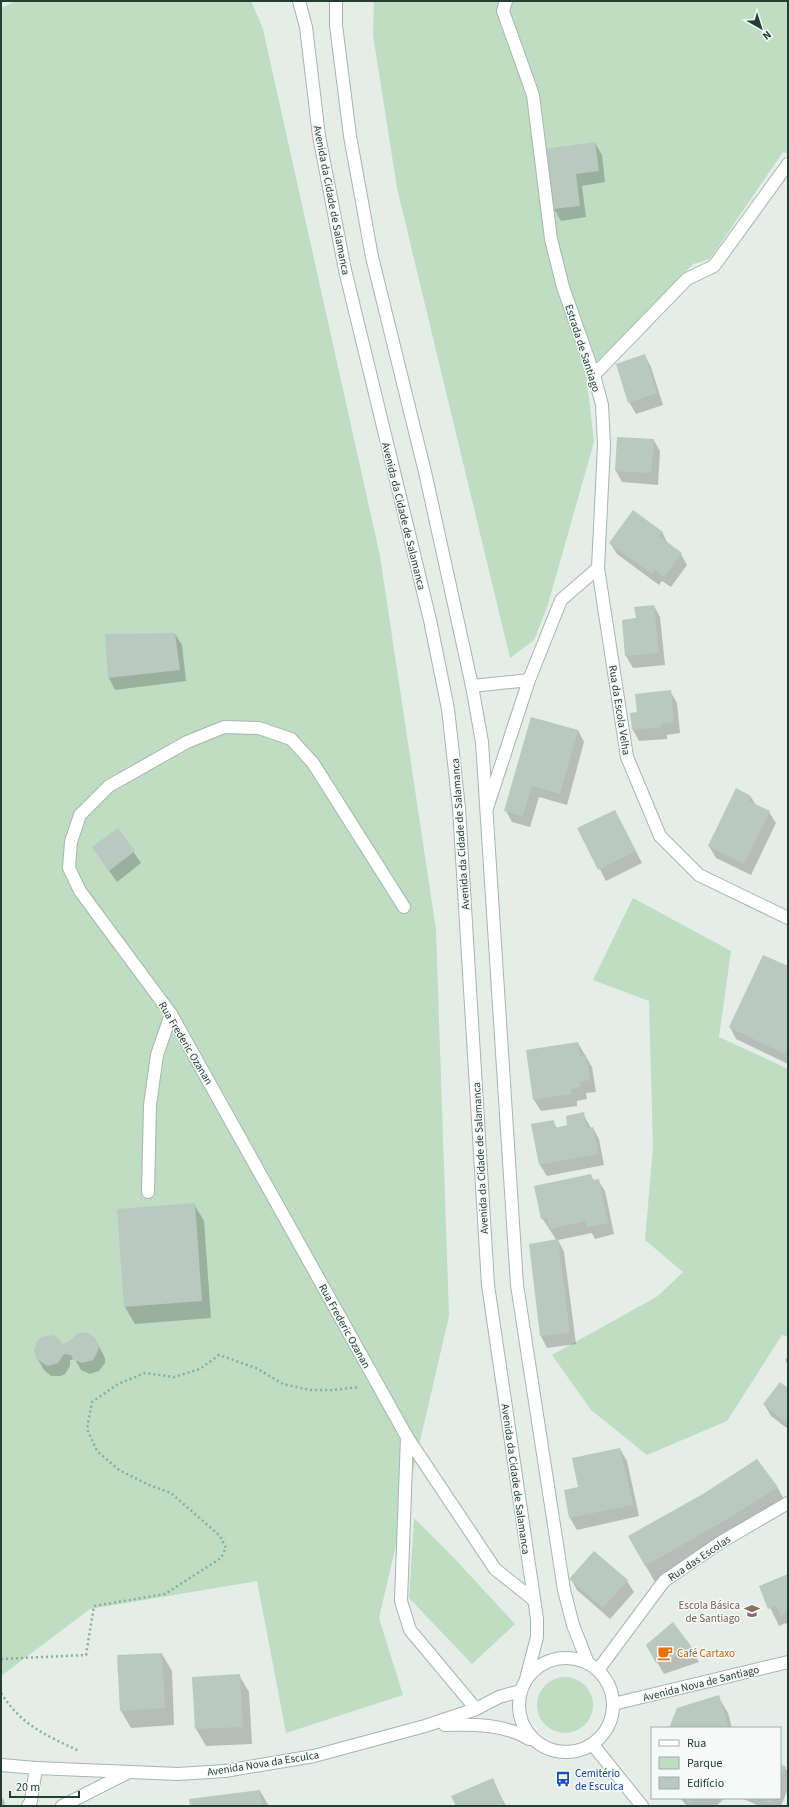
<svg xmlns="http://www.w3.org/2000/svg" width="789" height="1807" font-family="'Source Sans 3',sans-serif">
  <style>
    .green { fill: #beddc3 }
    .shadow { fill: #0003 }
    .building { fill: #b9c8c1 }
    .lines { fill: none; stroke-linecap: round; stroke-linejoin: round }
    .minor-casing { stroke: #a7b5ae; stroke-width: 14 }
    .tertiary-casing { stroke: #a7b5ae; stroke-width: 14 }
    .path { stroke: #86af9e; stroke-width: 2.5; stroke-dasharray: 2 3; stroke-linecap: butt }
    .minor { stroke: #fff; stroke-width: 12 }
    .tertiary { stroke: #fff; stroke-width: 12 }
    .labels { text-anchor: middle; stroke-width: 3; stroke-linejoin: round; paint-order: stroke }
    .street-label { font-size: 11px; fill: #243e34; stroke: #f5f9f7 }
    .education-label { font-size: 11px; fill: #785e54; stroke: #f5f9f7; text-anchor: end }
    .food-label { font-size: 11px; fill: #c56008; stroke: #f5f9f7; text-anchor: start }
    .transit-label { font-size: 11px; fill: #164399; stroke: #f5f9f7; text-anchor: start }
  </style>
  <rect width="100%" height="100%" fill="#e4ede8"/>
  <!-- green -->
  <g class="green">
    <polygon points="16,1 251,1 252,3 263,29 380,556 436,930 449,1316 379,1618 403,1695 286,1733 257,1581 90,1609 1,1676 1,8"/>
    <polygon points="374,1 788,1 788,154 783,152 710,259 693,264 586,373 594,442 548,604 534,640 510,658 397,188 373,35"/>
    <polygon points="633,898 731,951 719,1037 788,1069 788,1337 782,1335 727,1421 647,1455 591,1410 552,1355 658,1296 683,1272 645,1240 653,1147 649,1001 593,980"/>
    <polygon points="414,1518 453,1557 515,1624 472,1664 409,1598"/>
    <circle cx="565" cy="1705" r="28"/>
  </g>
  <!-- shadow -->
  <g class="shadow">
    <polygon points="595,143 602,155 605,182 582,186 586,217 561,221 554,209 546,150"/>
    <polygon points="645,356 651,367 663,405 636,414 629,402"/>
    <polygon points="653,439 660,451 658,485 622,482 616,471"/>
    <polygon points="662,532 668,544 681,554 687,565 671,587 662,581 659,585 617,554 610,543"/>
    <polygon points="654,606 660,617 665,665 633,668 626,656 623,621 637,619"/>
    <polygon points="175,634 182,645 186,681 115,690 109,678 106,635"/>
    <polygon points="670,691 677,703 680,733 667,735 667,739 639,741 633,730 631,714 638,713"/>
    <polygon points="578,730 584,742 567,805 539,797 530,827 512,822 506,811"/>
    <polygon points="751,797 756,805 769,812 776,823 751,875 716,858 709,846"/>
    <polygon points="615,811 642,863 606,881 579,829"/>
    <polygon points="118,829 141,863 117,882 93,848"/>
    <polygon points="764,956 788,967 788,1064 736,1039 730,1027"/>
    <polygon points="578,1043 592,1067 596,1092 586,1093 587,1099 577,1101 577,1106 541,1111 534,1100"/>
    <polygon points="583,1114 591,1128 593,1128 599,1139 604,1165 547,1176 540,1165 553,1121 557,1128 568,1126"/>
    <polygon points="591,1175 594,1181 598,1180 605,1191 614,1234 595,1239 592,1233 558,1240 564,1252 576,1344 547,1348 541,1336 530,1245 557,1241 542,1218"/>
    <polygon points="194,1204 204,1221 211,1318 135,1324 125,1307"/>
    <polygon points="94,1337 105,1358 105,1363 99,1371 90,1374 81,1370 71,1352 73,1360 70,1360 70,1366 65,1374 61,1376 51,1376 44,1370 37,1358 64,1346"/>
    <polygon points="788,1356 788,1365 785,1360"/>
    <polygon points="788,1390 788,1429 771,1416 764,1404"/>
    <polygon points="620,1449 627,1461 639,1516 577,1530 570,1518 565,1491 579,1488"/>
    <polygon points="777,1487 784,1499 737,1529 740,1534 655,1582 629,1537"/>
    <polygon points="788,1575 788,1627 786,1623 779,1626 760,1587"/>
    <polygon points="571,1579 627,1581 634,1592 610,1619 577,1590"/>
    <polygon points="673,1623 699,1662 664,1674 647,1645"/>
    <polygon points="162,1654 172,1671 174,1725 131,1728 121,1711"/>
    <polygon points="239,1675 249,1692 252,1744 206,1746 196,1729 193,1678"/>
    <polygon points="718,1696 728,1713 732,1728 671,1728"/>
    <polygon points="780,1765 785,1768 788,1772 788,1789 781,1806 760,1806 741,1798 780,1798"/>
    <polygon points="492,1779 506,1806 457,1806"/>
    <polygon points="260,1791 269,1806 191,1806"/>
    <polygon points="1,1796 5,1802 4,1806 1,1806"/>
    <polygon points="680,1798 725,1798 716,1806 687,1806"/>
  </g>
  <!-- building -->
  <g class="building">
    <polygon points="595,142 599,171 576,174 580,206 553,209 545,149"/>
    <polygon points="645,354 657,393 628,403 616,364"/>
    <polygon points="617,437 654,439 651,473 615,471"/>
    <polygon points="633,510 663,532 659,536 682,553 664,577 655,570 652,574 609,543"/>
    <polygon points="654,605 659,653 625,656 622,620 636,618 634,607"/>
    <polygon points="175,633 180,670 108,678 105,634"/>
    <polygon points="671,690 674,722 661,724 661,727 632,730 630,713 637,712 635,694"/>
    <polygon points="531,717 578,730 560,794 532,786 523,816 504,811"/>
    <polygon points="736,788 751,796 749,801 770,811 744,864 708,846"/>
    <polygon points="615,810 636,851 598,870 577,828"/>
    <polygon points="118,828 135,851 109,871 92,847"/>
    <polygon points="763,955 788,966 788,1056 729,1027"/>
    <polygon points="578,1042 580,1056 586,1055 590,1080 580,1082 581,1087 571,1089 571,1094 533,1100 526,1050"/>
    <polygon points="584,1112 587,1128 593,1127 598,1154 539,1165 531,1124 554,1120 555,1128 567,1125 566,1116"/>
    <polygon points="591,1174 592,1180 599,1179 608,1223 587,1227 586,1221 550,1229 547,1218 541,1219 534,1186"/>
    <polygon points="195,1203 202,1301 124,1307 117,1209"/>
    <polygon points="558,1239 570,1333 540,1336 529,1244"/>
    <polygon points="86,1332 94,1337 99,1346 98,1351 93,1360 82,1363 73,1359 71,1355 64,1354 58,1363 48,1366 44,1364 36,1358 34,1349 38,1340 42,1337 52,1335 57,1337 63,1344 70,1341 76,1334"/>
    <polygon points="780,1382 788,1388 788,1424 763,1404"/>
    <polygon points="620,1448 633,1505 569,1518 564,1490 578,1487 572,1458"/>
    <polygon points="757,1459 778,1487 731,1517 645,1566 628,1536 703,1494"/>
    <polygon points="594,1551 628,1580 603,1608 569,1579"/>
    <polygon points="788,1574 788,1613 781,1616 776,1606 768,1609 759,1586"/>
    <polygon points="673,1622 694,1650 656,1663 646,1645"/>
    <polygon points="162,1653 165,1708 120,1711 117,1655"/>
    <polygon points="240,1674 243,1727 195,1729 192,1677"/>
    <polygon points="719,1695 729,1728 669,1728 677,1708"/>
    <polygon points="780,1764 786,1767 780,1781"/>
    <polygon points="493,1778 504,1804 508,1806 456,1806 451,1796"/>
    <polygon points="260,1790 262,1806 190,1806 189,1799"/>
    <polygon points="684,1798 696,1798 690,1804"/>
    <polygon points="760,1798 773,1798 771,1803"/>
  </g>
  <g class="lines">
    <!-- minor casing -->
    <g class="minor-casing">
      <g id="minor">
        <polyline points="506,1 503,11 533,95 551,239 563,287 594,375 602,405 604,445 598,568 627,757 660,836 699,875 788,918"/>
        <polyline points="594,375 687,279 714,266 788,164"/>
        <polyline points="472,686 529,680"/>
        <polyline points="487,808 529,680 561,600 598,568"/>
        <polyline points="404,907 313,763 291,739 259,728 224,727 187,742 109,786 80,815 71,842 69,868 80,891 171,1014 407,1437 495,1569 534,1600"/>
        <polyline points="148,1192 150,1105 157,1055 171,1014"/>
        <polyline points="407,1437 401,1601 410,1630 476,1709"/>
        <polyline points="598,1670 664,1581 721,1542 788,1503"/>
        <polyline points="28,1806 31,1801 36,1768"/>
        <polyline points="62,1806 129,1772"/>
      </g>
    </g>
    <!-- tertiary casing -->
    <g class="tertiary-casing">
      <g id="tertiary">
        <polyline points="299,1 306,27 319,136 345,270 430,620 448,709 459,808 488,1285 537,1619 537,1637 526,1679"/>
        <polyline points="336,1 336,25 350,136 372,257 425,472 472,686 482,742 517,1285 564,1590 573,1625 588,1663"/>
        <circle cx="566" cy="1705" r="47"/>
        <polyline points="613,1704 788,1662"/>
        <path d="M 445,1725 C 473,1724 505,1724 529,1739"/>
        <polyline points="593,1745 642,1806"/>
        <polyline points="1,1765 36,1768 178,1774 225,1771 314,1756 425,1726 476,1709 499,1697 520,1691"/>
      </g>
    </g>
    <!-- path -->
    <g class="path">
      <polyline points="1,1659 86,1655 94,1606 165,1594 221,1558 226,1548 220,1536 171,1493 149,1485 119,1470 97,1451 87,1429 92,1402 118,1384 145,1373 174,1377 200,1369 219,1355 256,1368 283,1384 310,1390 333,1390 359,1387"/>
      <path d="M 1,1693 C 22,1726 46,1735 79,1751"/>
    </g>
    <!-- minor -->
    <use href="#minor" class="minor"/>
    <!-- tertiary -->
    <use href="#tertiary" class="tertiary"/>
  </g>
  <!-- icons -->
  <defs>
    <g id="school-bare" transform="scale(1.2)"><path d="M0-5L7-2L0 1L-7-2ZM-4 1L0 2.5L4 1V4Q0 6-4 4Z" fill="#8d6e63" stroke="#f5f9f7" stroke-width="2.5" paint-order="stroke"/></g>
    <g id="cafe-bare" transform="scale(1.2)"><path d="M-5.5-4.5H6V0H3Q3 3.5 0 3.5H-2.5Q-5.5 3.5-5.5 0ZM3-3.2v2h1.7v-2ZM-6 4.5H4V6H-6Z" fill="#e8710a" stroke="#f5f9f7" stroke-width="2.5" paint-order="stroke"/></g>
    <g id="bus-bare" transform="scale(1.2)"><path d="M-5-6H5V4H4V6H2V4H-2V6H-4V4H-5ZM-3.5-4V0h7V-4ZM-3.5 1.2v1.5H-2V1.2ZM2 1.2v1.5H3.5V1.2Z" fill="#1a4fb4" stroke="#f5f9f7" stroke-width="2.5" paint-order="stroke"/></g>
  </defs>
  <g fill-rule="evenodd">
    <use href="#school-bare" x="752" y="1611"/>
    <use href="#cafe-bare" x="665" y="1653"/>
    <use href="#bus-bare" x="563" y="1779"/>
  </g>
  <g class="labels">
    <!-- street labels -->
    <g class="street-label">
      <text transform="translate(332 200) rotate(79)" y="4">Avenida da Cidade de Salamanca</text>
      <text transform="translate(583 348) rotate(72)" y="4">Estrada de Santiago</text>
      <text transform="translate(404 516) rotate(76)" y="4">Avenida da Cidade de Salamanca</text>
      <text transform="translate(620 710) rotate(81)" y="4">Rua da Escola Velha</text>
      <text transform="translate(460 834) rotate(-94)" y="4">Avenida da Cidade de Salamanca</text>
      <text transform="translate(186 1043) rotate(59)" y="4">Rua Frederic Ozanan</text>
      <text transform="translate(480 1158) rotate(-93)" y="4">Avenida da Cidade de Salamanca</text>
      <text transform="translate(345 1326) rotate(61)" y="4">Rua Frederic Ozanan</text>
      <text transform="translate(516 1479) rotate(82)" y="4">Avenida da Cidade de Salamanca</text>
      <text transform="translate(699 1558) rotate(-34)" y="4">Rua das Escolas</text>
      <text transform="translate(701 1683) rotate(-14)" y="4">Avenida Nova de Santiago</text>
      <text transform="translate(263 1763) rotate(-9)" y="4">Avenida Nova da Esculca</text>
    </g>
    <!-- education labels -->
    <g class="education-label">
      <text x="740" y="1609">Escola Básica<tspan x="740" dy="13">de Santiago</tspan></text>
    </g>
    <!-- food labels -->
    <g class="food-label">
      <text x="677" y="1657">Café Cartaxo</text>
    </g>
    <!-- transit labels -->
    <g class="transit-label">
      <text x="575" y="1777">Cemitério<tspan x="575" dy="13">de Esculca</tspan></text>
    </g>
  </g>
  <!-- border -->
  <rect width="789" height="1807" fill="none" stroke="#243e34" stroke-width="4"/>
  <!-- legend -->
  <rect x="651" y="1727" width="130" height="72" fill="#f5f9f7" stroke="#a1aea9"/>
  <rect x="659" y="1740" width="20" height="6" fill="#ffffff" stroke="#a1aea9"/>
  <text x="687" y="1747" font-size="12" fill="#243e34">Rua</text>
  <rect x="659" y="1757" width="20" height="12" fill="#beddc3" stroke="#a1aea9"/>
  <text x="687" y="1767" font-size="12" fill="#243e34">Parque</text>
  <rect x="659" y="1777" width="20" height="12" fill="#b9c8c1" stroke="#a1aea9"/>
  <text x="687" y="1787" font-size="12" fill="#243e34">Edifício</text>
  <!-- north arrow -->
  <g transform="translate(761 28) rotate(141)" stroke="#f5f9f7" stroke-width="3" paint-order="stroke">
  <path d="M0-3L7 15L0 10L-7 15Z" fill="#243e34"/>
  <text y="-6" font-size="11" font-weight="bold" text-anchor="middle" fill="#243e34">N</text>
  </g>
  <!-- scale -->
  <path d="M10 1791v6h69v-6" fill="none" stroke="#243e34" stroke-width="2"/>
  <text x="16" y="1791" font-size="12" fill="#243e34" stroke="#f5f9f7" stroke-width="3" paint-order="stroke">20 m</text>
</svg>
